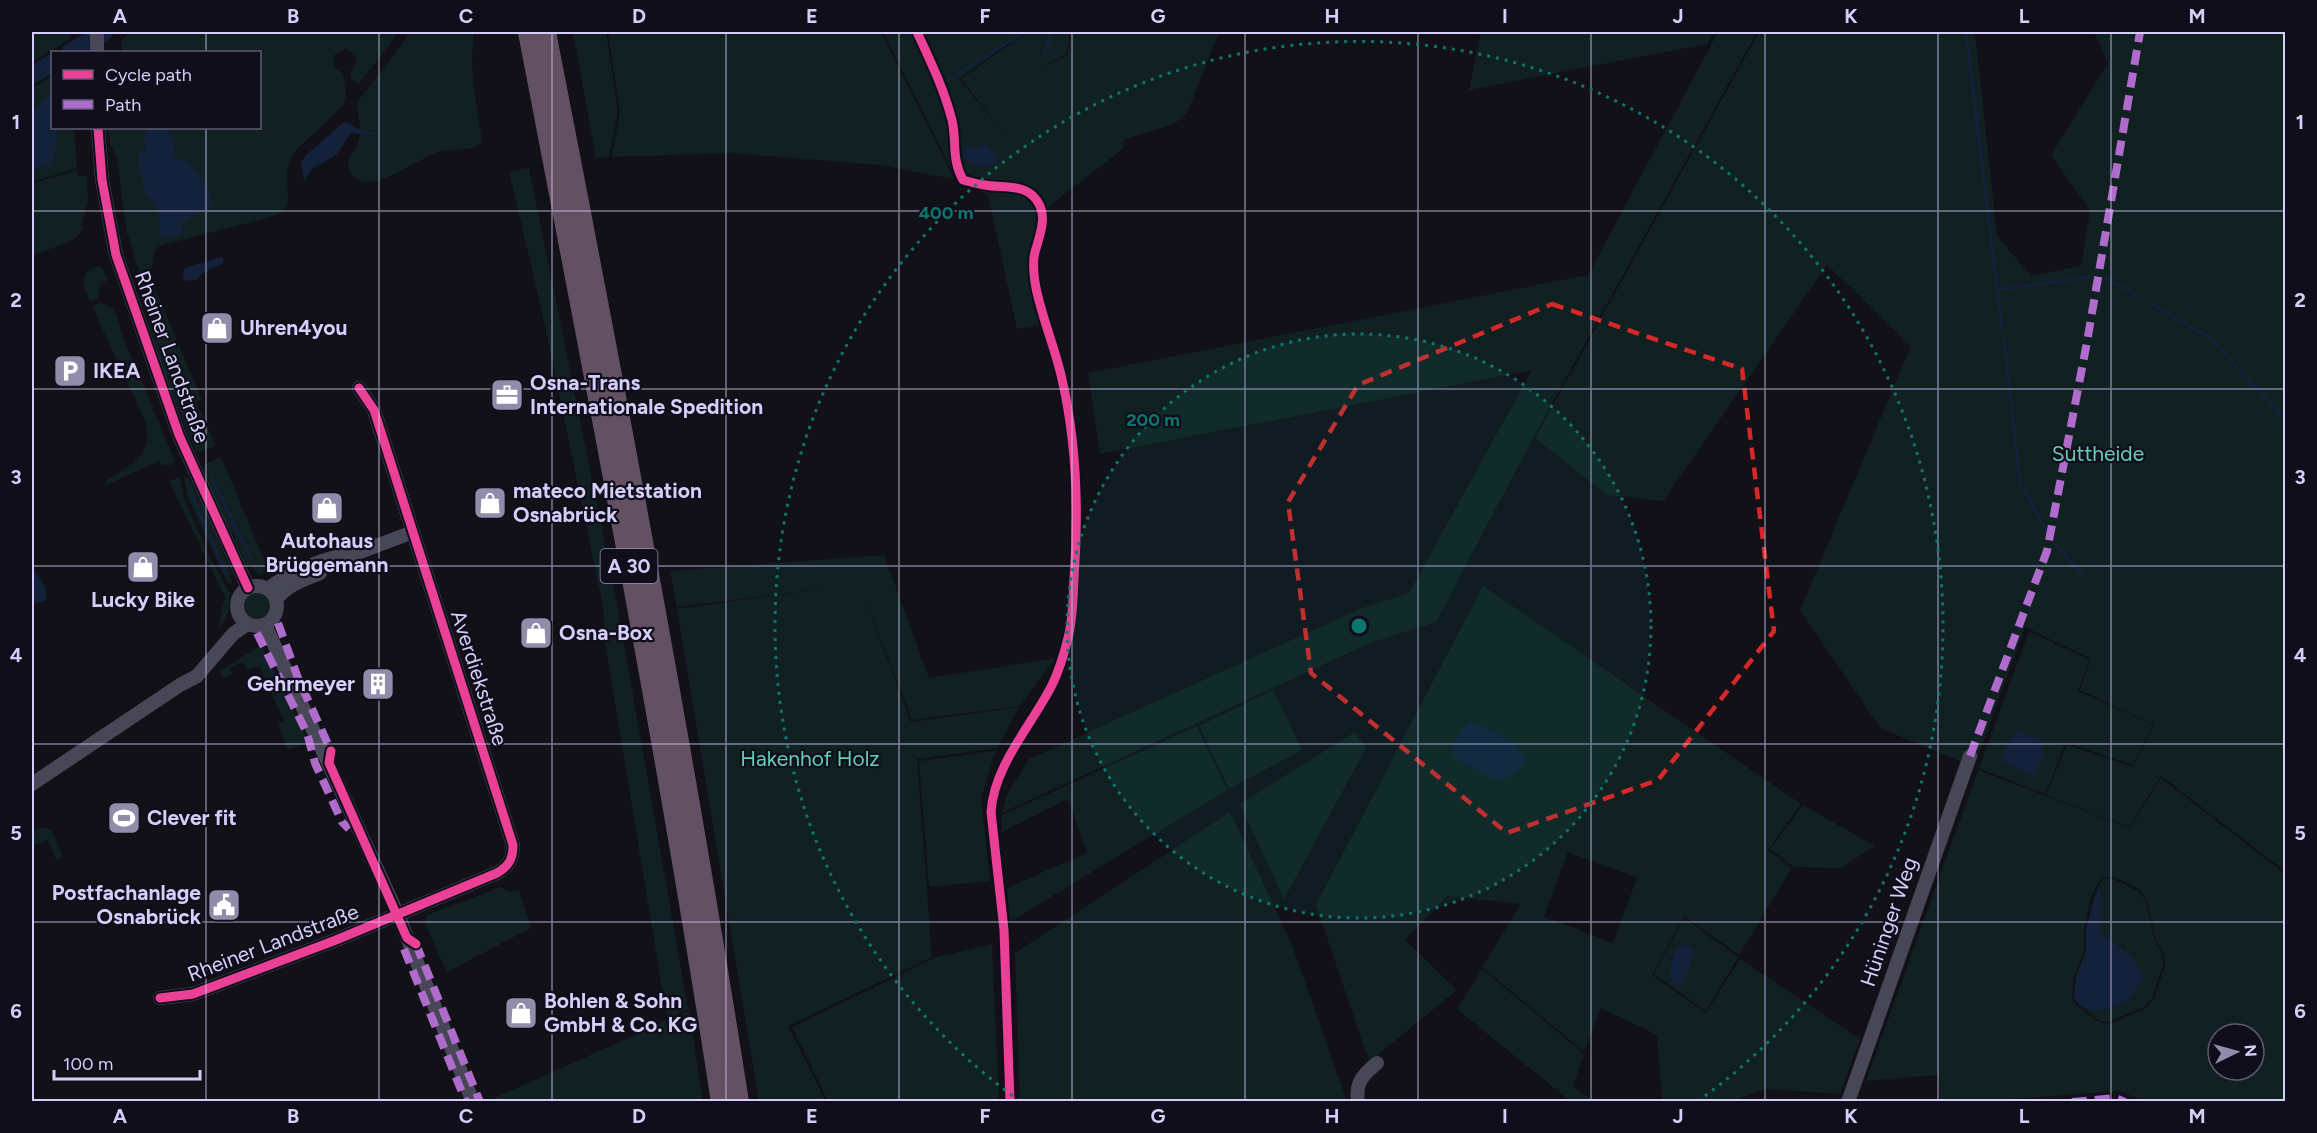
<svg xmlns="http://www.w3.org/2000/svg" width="2317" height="1133" font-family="Figtree,sans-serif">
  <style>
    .green { fill: #112122; fill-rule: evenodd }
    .water { fill: #13213b }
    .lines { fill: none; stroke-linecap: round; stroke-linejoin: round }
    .stream { stroke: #13213b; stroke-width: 3 }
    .river { stroke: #13213b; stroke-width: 18 }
    .minor { stroke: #484757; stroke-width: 14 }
    .highway { stroke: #635163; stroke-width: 20 }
    .quiet { stroke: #b06ccc; stroke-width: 8; stroke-dasharray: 15 8; stroke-linecap: butt }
    .cycleway-casing { stroke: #100e1b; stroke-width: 13 }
    .cycleway { stroke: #ea4096; stroke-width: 9 }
    .marked { fill: none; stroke: #d62828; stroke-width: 4.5; stroke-dasharray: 12 8; stroke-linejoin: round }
    .grid { fill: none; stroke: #d5cef9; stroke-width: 1.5; stroke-opacity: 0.55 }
    .ring { fill: none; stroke: #0f766e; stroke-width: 3; stroke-dasharray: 3 6 }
    .labels { text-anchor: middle; stroke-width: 4.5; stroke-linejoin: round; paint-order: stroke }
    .shield { fill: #100e1b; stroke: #9a94b6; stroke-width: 1.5 }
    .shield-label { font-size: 20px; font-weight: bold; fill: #d5cef9 }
    .poi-label { font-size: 21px; font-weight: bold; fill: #d5cef9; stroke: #100e1b; text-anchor: start }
    .street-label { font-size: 21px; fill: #d5cef9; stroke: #100e1b }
    .park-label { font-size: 21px; fill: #65ceb8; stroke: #100e1b }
    .centre { fill: #0f766e; stroke: #100e1b; stroke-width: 3 }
    .ring-label { font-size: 18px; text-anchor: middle; font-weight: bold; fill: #0f766e; stroke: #100e1b; stroke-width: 4.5; stroke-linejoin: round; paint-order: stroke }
    .neatline { fill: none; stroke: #d5cef9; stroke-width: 2 }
    .grid-label { font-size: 20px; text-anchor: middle; font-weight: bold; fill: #d5cef9 }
  </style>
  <rect width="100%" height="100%" fill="#121118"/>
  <!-- green -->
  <g class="green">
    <polygon points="32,32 71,32 70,39 32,62"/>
    <polygon points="133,32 399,32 359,84 352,80 350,72 357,62 355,54 345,49 335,54 333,63 336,70 343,73 346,94 343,106 293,153 287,170 288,204 282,212 267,218 159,246 155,251 151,271 140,274 126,229 117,158 110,144 108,128 260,128 260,52 122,52 122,39"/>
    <path d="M 411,32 L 474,32 L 472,57 L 473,83 L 482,142 C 469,154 453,147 438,152 C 419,158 370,196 353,176 C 349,172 347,165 349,159 C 350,155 354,151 356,147 C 358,143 359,138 360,134 L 371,135 L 375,132 L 361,130 L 357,108 L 358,101 Z"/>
    <polygon points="573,32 606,32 618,112 609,157 596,158"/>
    <polygon points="608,32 881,32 954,179 880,165 729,153 612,157 620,112"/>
    <polygon points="883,32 1024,32 959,79 1008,138 961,79 1027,32 1071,32 1066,55 1039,68 1067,56 1073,32 1219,32 1187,113 1174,124 1125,139 1123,149 1049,206 1027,263 1042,325 1017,329 988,195 956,179"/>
    <polygon points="1481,32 1714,32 1707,44 1469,90"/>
    <polygon points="1718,32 1757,32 1534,436 1436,622 1370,643 1002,813 1007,794 1029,759 1360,609 1409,593 1532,370 1100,454 1088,373 1588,275"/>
    <polygon points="1759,32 1975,32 1997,236 2031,276 2081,266 2090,211 2051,155 2108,63 2094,32 2285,32 2285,871 2161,776 2129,827 2046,795 2067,745 2133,767 2154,725 2080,690 2091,659 2025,627 1974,767 1880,728 1800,610 1911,346 1827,265 1663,501 1607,495 1535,438"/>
    <polygon points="52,76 52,128 74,128 77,168 32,182 32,88"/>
    <polygon points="529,168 617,604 688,1009 667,1019 605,642 603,606 541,307 509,172"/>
    <polygon points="77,170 78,176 87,176 88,203 81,225 84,229 73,240 32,256 32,184"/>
    <path d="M 95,267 L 102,267 L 108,279 L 100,286 L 98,298 L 90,301 C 84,287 77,275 95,267 Z"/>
    <polygon points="156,291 202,400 196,402 216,446 200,452 195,450 161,364 141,295"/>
    <path d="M 101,302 L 108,307 L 114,308 L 125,342 L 175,461 L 171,465 L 162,466 L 159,461 L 106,485 L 105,481 C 131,464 155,456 145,421 L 92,306 Z"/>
    <polygon points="221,457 269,571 259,575 256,573 251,565 247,567 233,534 220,512 203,469 205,464"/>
    <polygon points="180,477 184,498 210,558 230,593 228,613 221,626 219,625 224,600 226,599 169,481"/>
    <polygon points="184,477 190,479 199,500 201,499 232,574 229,575 232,582 228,583 188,498"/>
    <polygon points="884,555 929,678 1056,658 1020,706 912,720 859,583 911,722 1019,707 997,748 917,759 932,957 788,1026 825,1101 759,1101 677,609 834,587 677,607 670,571"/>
    <path d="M 1483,586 L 1801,804 L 1768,850 L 1792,868 L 1739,955 L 1684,916 L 1652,975 L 1706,1013 L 1740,959 L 1860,1039 L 1840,1094 L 1765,1089 L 1732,1101 L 1660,1101 L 1662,1098 L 1657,1035 L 1601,1008 L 1584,1052 L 1482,967 L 1521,904 L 1447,896 L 1405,940 L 1457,990 L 1369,1062 L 1316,905 ZM 1568,852 L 1637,878 L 1613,943 L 1544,917 Z"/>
    <circle cx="257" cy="605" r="14"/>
    <polygon points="2029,631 2090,660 2078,691 2153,725 2133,765 2066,743 2045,794 1979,768"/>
    <polygon points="261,645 304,731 306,743 288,750 278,724 284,721 259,666 250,669 246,668 243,662 230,668 232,674 223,678 220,672 214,675"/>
    <polygon points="1273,690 1302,750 1229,789 1199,726"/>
    <polygon points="1197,726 1227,790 1010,922 1007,888 1087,853 1068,799 1002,832 1002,815"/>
    <polygon points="1355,732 1366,748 1284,899 1240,804"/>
    <polygon points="996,751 981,798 990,881 929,887 919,761"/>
    <path d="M 1978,770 L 2130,828 L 2161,778 L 2285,874 L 2285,1101 L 2145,1101 L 2119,1091 L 1982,1101 L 1940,1102 L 1938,1075 L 1866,1081 ZM 2114,877 L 2139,889 L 2147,900 L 2156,941 L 2164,954 L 2165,965 L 2154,999 L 2145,1009 L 2108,1024 L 2097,1021 L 2075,1004 L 2072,997 L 2074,977 L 2084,951 L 2084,929 L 2090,901 L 2096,886 L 2102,878 ZM 2218,1034 L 2254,1034 L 2254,1070 L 2218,1070 Z"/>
    <polygon points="1803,805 1875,846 1841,868 1794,867 1770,849"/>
    <polygon points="1230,812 1292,945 1347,1101 1020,1101 1015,953"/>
    <polygon points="43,827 51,830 63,857 56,860 48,840 32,846 32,831"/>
    <polygon points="2103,879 2113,879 2138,891 2146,901 2155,942 2162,954 2163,965 2152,998 2144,1007 2108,1022 2098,1020 2076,1002 2089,1010 2100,1011 2126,1003 2143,979 2124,948 2100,934 2101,891 2097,889"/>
    <polygon points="501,887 509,892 519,890 531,928 447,972 425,924 427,915"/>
    <polygon points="1684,918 1738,957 1706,1011 1654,974"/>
    <polygon points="992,944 999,1101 828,1101 792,1027 934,958"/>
    <polygon points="1482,969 1584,1054 1573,1086 1593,1101 1570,1101 1457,1009"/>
    <polygon points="689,1011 703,1101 488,1101 688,1011"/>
  </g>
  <!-- water -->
  <g class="water">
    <path d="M 52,91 L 52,128 L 57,128 C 56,152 60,165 32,170 L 32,113 Z"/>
    <path d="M 344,122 L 350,123 C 357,132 367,130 376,133 L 371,135 L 351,133 L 336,155 L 312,169 L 304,181 L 301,163 L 305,156 Z"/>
    <path d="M 147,128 L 166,128 C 173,135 173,145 174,155 L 178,159 L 187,160 C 198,173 215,190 211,208 L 189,218 L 184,223 L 181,235 L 161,238 L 157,235 L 160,231 L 158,211 L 145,192 L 137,163 L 139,153 L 146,149 L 144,136 Z"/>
    <polygon points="982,144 994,152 997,157 996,162 986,168 974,165 964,159 963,149 967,145 973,149"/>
    <polygon points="221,257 224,259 223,263 203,273 196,280 186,281 183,278 184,268"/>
    <path d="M 32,567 C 38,576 49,588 46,600 L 39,603 L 34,602 L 32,598 Z"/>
    <path d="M 1471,721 C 1487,727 1521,744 1526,760 C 1517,771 1508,785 1491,779 C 1486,776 1481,771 1475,768 C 1471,766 1466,765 1462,763 C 1441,752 1459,732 1471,721 Z"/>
    <polygon points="2015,732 2024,733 2044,742 2042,749 2045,752 2034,776 2002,762 2001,759"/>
    <path d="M 2097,889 L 2101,890 L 2100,933 C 2119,945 2137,956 2143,979 L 2126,1003 L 2100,1011 L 2089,1010 L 2076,1002 L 2074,996 L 2076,977 L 2086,951 L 2086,929 Z"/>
    <path d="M 1681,944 L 1693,948 C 1693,956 1687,978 1682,984 L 1676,984 L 1672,981 C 1668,970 1672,952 1681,944 Z"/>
  </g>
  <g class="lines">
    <!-- stream -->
    <g class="stream">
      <polyline points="1966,32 2002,329"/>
      <polyline points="1044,55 1052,32"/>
      <polyline points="945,82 1024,32"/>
      <polyline points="2104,277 2139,296"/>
      <polyline points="1997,290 2090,277"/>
      <polyline points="2149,302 2210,338 2286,420"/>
      <polyline points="2004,339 2020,483 2047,532"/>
      <polyline points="182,409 197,442"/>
      <polyline points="211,477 252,560"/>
      <polyline points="190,491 225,573"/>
      <polyline points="2055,544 2082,575"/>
      <polyline points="260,660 266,661 283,689"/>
    </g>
    <!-- river -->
    <g class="river">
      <polyline points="71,52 104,32"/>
      <polyline points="32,75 52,63"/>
    </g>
    <!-- minor -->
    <g class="minor">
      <polyline points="97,52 97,32"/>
      <polyline points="98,128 102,180 116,255 179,435 248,588"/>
      <circle cx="257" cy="606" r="20"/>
      <path d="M 268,589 C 284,575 331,554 352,555 L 413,532"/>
      <path d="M 276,600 C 286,585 304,580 320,573"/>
      <polyline points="265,625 398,915 473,1102"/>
      <polyline points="32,784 180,685 197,676 233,634 247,624"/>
      <path d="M 160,998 L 193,994 L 336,940 L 497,873 C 509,866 513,859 513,845 L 374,410 L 359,388"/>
      <path d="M 1358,1102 C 1355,1082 1363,1075 1377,1063"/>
      <polyline points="1848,1102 1970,756"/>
    </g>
    <!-- highway -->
    <g class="highway">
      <path d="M 528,32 C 596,387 666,743 721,1102"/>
      <path d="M 546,32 C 615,387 683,743 739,1102"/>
    </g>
    <!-- quiet -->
    <g class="quiet">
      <polyline points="278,623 298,678 331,751"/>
      <polyline points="257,633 307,733 315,763 342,822 349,829"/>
      <polyline points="1970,756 2047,551 2087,342 2140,32"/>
      <polyline points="416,944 480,1102"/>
      <polyline points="404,949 466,1102"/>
      <polyline points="2072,1102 2115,1098 2125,1102"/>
    </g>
    <!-- cycleway casing -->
    <g class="cycleway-casing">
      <g id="cycleway">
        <path d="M 917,32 C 930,60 944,89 952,120 C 957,142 951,158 963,180 C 970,182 977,184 985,185 C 1000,188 1021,184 1033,196 C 1050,212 1040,234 1035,252 C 1032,263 1034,277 1036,288 C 1042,317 1054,346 1061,375 C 1077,442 1079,511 1074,579 C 1073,599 1073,619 1068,638 C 1064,654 1059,671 1052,685 C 1032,725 994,765 991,812 L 1004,930 L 1010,1102"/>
        <polyline points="98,128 102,180 116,255 179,435 248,588"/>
        <polyline points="331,751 329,763 407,938 416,944"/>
        <path d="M 160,998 L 193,994 L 336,940 L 497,873 C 509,866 513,859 513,845 L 374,410 L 359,388"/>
      </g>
    </g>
    <!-- cycleway -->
    <use href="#cycleway" class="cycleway"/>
  </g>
  <!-- marked area -->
  <path class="marked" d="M 1552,304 L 1742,369 L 1774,631 L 1658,780 L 1507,833 L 1311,673 L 1288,502 L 1358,385 Z"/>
  <!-- grid -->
  <path class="grid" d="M 206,32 L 206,52M 379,32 L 379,1102M 552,32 L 552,1102M 726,32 L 726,1102M 899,32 L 899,1102M 1072,32 L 1072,1102M 1245,32 L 1245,1102M 1418,32 L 1418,1102M 1591,32 L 1591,1102M 1765,32 L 1765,1102M 1938,32 L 1938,1102M 2111,32 L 2111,1102M 206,128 L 206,1102M 32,211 L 2286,211M 32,389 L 2286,389M 32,566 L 2286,566M 32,744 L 2286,744M 32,922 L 2286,922"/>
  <!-- distance rings -->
  <circle cx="1359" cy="626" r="292" fill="#0f766e" fill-opacity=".12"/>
  <g class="ring">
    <circle cx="1359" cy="626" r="292"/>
    <path d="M1020 1101A584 584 0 1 1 1698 1101"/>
  </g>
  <!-- icons -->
  <defs>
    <g id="shop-square" transform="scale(1.725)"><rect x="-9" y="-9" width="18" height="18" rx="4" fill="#918caa" stroke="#100e1b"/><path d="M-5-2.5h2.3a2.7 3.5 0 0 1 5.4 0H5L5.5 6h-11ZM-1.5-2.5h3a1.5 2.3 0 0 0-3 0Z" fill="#fff"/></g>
    <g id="parking-square" transform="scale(1.725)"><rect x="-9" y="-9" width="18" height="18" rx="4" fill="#918caa" stroke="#100e1b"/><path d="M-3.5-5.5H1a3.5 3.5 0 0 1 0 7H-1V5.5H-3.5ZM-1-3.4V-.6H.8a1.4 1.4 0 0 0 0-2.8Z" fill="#fff"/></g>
    <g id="office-square" transform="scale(1.725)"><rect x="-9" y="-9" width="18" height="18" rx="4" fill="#918caa" stroke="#100e1b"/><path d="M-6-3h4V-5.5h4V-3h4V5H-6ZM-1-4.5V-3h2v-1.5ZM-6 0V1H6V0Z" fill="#fff"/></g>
    <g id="building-square" transform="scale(1.725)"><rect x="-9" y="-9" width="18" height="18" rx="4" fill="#918caa" stroke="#100e1b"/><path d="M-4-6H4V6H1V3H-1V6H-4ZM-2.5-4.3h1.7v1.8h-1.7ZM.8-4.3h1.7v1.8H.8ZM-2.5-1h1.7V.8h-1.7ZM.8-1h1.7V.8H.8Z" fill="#fff"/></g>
    <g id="stadium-square" transform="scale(1.725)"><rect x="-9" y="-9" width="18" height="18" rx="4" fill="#918caa" stroke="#100e1b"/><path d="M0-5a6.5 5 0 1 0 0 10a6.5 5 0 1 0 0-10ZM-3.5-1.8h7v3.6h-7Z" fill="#fff"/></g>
    <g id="civic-square" transform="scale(1.725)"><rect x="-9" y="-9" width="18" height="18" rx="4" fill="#918caa" stroke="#100e1b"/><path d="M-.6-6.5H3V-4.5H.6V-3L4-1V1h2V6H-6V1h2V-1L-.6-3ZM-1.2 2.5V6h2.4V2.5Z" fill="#fff"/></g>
  </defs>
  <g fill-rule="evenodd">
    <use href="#shop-square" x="217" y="328"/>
    <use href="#parking-square" x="70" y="371"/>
    <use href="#office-square" x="507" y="395"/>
    <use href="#shop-square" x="490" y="503"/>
    <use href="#shop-square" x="327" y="508"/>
    <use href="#shop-square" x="143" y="567"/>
    <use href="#shop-square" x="536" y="633"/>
    <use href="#building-square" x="378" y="684"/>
    <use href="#stadium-square" x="124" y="818"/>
    <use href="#civic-square" x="224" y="905"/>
    <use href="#shop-square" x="521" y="1013"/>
  </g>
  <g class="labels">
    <!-- shield labels -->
    <rect class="shield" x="600.5" y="549" width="57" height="34" rx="4.5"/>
    <g class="shield-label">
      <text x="629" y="573">A 30</text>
    </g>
    <!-- poi labels -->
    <g class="poi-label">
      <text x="240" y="335">Uhren4you</text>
      <text x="93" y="378">IKEA</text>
      <text x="530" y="390">Osna-Trans<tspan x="530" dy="24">Internationale Spedition</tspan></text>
      <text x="513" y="498">mateco Mietstation<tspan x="513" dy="24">Osnabrück</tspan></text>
      <text x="327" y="548" text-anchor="middle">Autohaus<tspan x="327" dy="24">Brüggemann</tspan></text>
      <text x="143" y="607" text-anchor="middle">Lucky Bike</text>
      <text x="559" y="640">Osna-Box</text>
      <text x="355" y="691" text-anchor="end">Gehrmeyer</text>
      <text x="147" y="825">Clever fit</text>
      <text x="201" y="900" text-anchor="end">Postfachanlage<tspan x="201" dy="24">Osnabrück</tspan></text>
      <text x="544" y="1008">Bohlen &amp; Sohn<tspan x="544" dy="24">GmbH &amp; Co. KG</tspan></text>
    </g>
    <!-- street labels -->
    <g class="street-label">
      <text transform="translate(172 357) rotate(70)" y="7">Rheiner Landstraße</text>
      <text transform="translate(479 678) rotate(72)" y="7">Averdiekstraße</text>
      <text transform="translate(1889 922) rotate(-71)" y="7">Hüninger Weg</text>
      <text transform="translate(273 943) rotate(-21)" y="7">Rheiner Landstraße</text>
    </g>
    <!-- park labels -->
    <g class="park-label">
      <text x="2098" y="461">Suttheide</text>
      <text x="810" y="766">Hakenhof Holz</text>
    </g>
  </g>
  <circle cx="1359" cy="626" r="9" class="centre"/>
  <g class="ring-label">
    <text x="946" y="219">400 m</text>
    <text x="1153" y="426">200 m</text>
  </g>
  <!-- border -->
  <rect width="2317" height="1133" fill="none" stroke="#100e1b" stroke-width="66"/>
  <!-- legend -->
  <rect x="51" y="51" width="210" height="78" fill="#100e1b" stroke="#5f5b74" stroke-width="1.5"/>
  <rect x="63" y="70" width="30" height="9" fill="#ea4096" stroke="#5f5b74" stroke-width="1.5"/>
  <text x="105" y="81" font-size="18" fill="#d5cef9">Cycle path</text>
  <rect x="63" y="100" width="30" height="9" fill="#b06ccc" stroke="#5f5b74" stroke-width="1.5"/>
  <text x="105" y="111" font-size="18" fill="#d5cef9">Path</text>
  <!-- north arrow -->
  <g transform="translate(2236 1052) rotate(85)"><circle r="28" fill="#100e1b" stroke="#5f5b74" stroke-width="1.5"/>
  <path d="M0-4.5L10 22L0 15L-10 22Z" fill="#918caa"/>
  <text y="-9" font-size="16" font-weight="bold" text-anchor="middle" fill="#d5cef9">N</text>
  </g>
  <!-- scale -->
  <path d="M54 1070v9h146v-9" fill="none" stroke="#d5cef9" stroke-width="3"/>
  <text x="63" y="1070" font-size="18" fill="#d5cef9" stroke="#100e1b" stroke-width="4.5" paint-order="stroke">100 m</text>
  <rect x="33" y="33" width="2251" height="1067" class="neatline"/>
  <g class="grid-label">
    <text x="120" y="23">A</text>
    <text x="293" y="23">B</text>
    <text x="466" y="23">C</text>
    <text x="639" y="23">D</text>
    <text x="812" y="23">E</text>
    <text x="985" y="23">F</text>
    <text x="1158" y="23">G</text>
    <text x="1332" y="23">H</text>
    <text x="1505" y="23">I</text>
    <text x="1678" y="23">J</text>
    <text x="1851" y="23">K</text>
    <text x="2024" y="23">L</text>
    <text x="2197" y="23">M</text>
    <text x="16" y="129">1</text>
    <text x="2300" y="129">1</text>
    <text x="16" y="307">2</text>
    <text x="2300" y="307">2</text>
    <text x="16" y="484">3</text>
    <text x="2300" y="484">3</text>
    <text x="16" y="662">4</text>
    <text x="2300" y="662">4</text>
    <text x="16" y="840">5</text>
    <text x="2300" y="840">5</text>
    <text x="16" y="1018">6</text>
    <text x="2300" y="1018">6</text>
    <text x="120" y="1123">A</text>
    <text x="293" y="1123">B</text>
    <text x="466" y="1123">C</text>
    <text x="639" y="1123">D</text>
    <text x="812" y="1123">E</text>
    <text x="985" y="1123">F</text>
    <text x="1158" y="1123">G</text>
    <text x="1332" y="1123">H</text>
    <text x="1505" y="1123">I</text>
    <text x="1678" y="1123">J</text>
    <text x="1851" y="1123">K</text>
    <text x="2024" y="1123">L</text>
    <text x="2197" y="1123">M</text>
  </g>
</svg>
